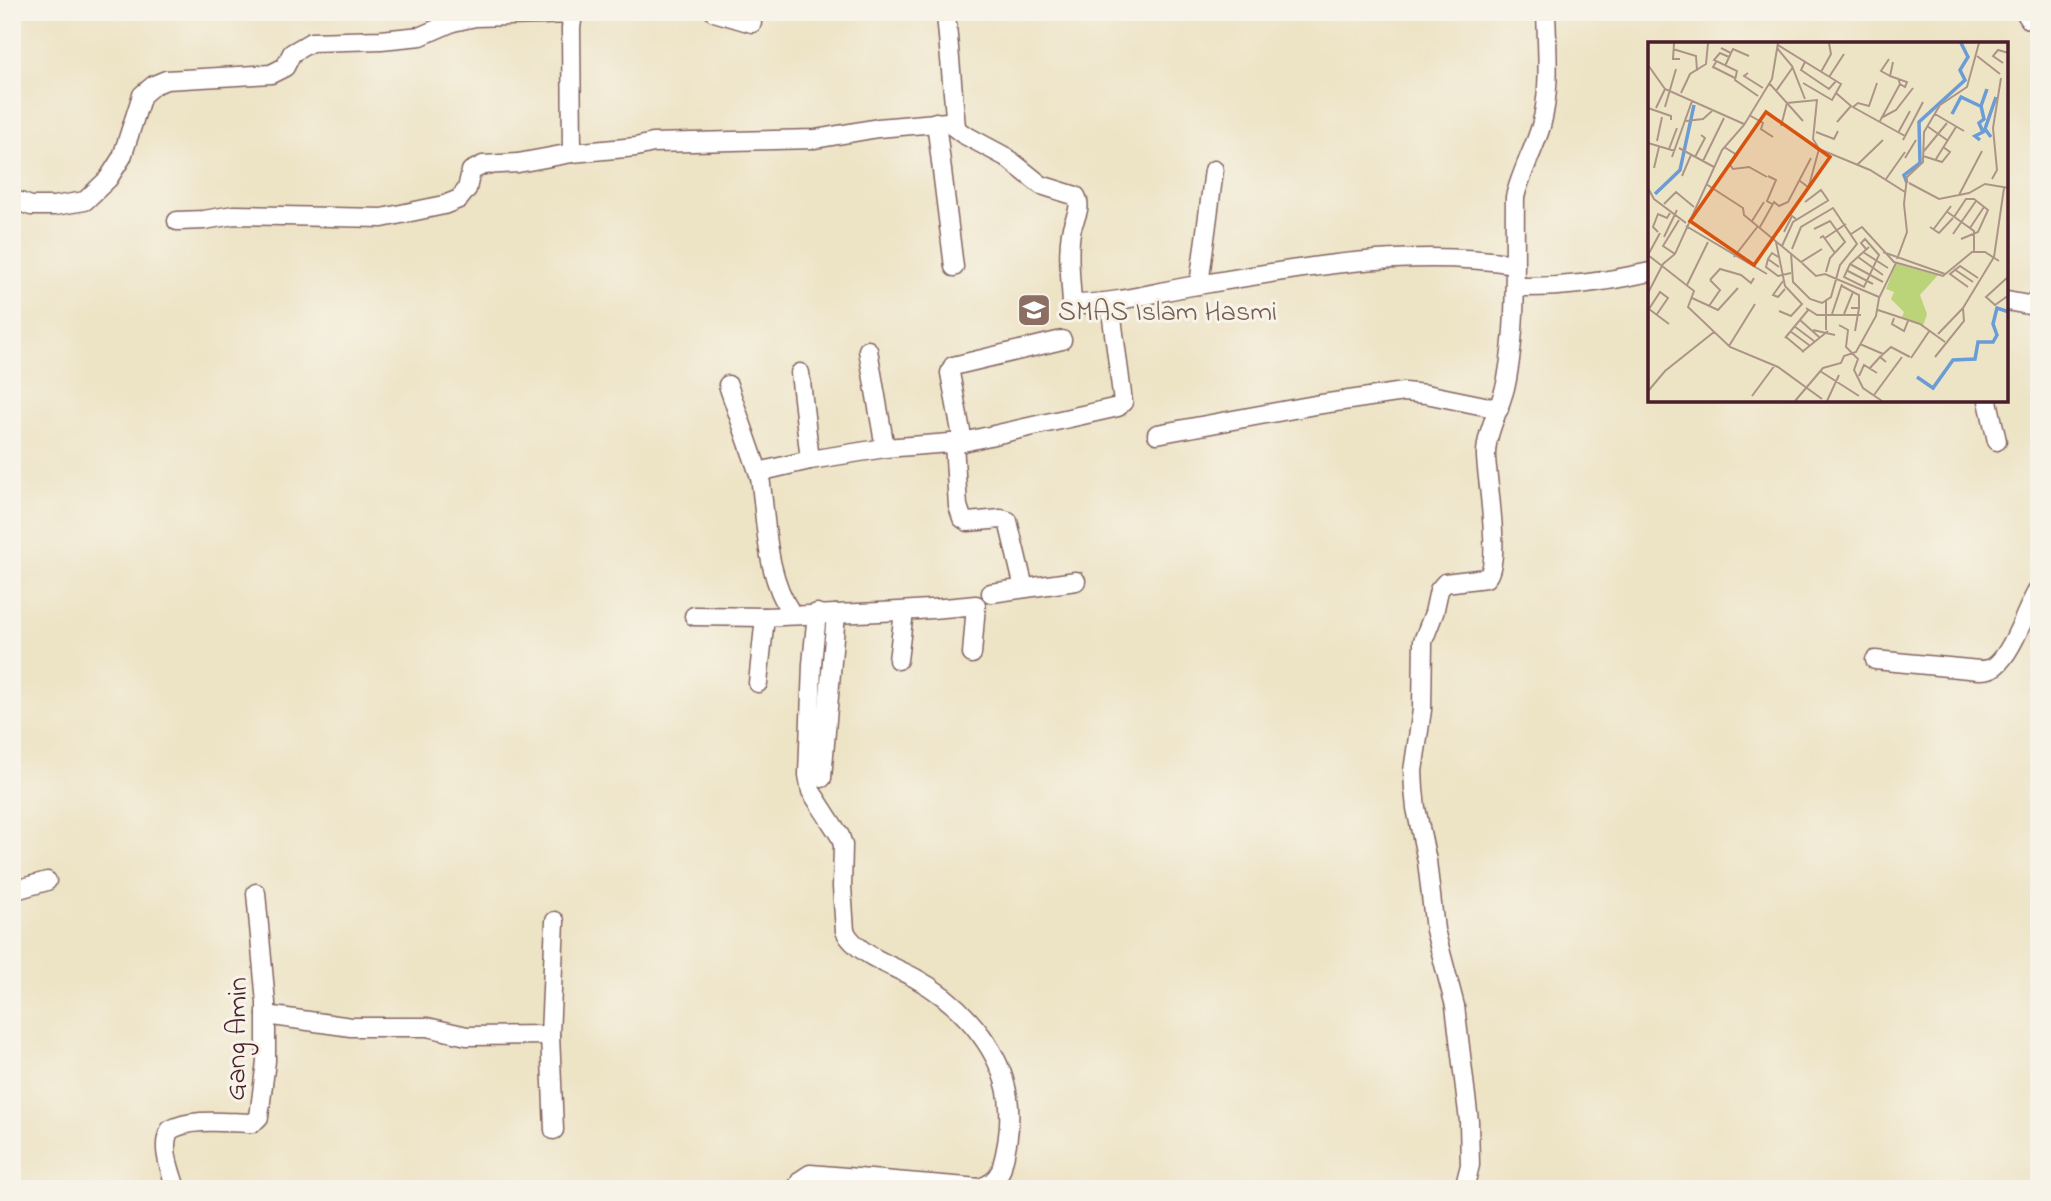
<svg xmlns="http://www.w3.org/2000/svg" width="2051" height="1201" font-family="'Indie Flower',sans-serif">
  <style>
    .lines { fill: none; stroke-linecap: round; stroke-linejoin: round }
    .minor-casing { stroke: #836461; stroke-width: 21 }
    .minor { stroke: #fff; stroke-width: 18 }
    .labels { text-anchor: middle; stroke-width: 6; stroke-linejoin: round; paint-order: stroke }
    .education-label { font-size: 28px; fill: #785e54; stroke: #f7f3e8; text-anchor: start }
    .street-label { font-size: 28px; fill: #4a1f2b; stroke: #f7f3e8 }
    .inset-river { fill: none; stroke: #6a9cd5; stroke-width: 3.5 }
    .inset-road { fill: none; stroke: #ac9587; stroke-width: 2 }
    .view { fill: #d8530f; fill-opacity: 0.15; stroke: #d8530f; stroke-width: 3.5 }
    .inset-edge { fill: none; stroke: #4a1f2b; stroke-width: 3.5 }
  </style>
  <rect width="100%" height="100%" fill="#f7f3e8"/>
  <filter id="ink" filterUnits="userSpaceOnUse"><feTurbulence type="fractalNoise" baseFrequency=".0143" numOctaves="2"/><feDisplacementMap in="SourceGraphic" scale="14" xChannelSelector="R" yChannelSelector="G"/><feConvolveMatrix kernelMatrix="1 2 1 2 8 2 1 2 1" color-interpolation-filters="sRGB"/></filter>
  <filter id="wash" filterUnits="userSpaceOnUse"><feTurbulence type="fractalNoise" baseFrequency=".00686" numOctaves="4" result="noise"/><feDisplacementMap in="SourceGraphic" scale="28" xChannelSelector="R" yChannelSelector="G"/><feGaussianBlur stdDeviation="1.57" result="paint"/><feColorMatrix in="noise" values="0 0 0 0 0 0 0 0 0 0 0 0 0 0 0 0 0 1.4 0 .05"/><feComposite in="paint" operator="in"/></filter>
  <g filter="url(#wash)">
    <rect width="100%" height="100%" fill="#ede3c5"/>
  </g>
  <g filter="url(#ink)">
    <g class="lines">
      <!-- minor casing -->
      <g class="minor-casing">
        <g id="minor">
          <polyline points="714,12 752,23"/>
          <polyline points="2025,12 2030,20 2039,21"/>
          <polyline points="946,14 956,127"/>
          <polyline points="936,122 954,267"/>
          <polyline points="12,199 31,206 54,206 85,201 108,179 122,157 142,95 154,85 166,80 271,74 285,67 292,53 311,42 381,40 421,36 453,22 475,17 573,14 571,28 572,153"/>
          <path d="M 177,221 L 204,220 L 234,215 L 382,218 L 444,205 L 459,199 L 467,189 L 471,171 L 483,165 L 518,163 L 572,153 L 636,147 L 653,143 L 815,139 L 878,128 L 947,122 L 963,134 L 1006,157 L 1041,185 L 1076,196 C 1083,209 1073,219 1071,232 C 1067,256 1071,280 1072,304 C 1117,304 1154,292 1198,285 C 1302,267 1410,248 1515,264"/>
          <polyline points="1199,285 1214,170"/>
          <path d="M 1516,287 C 1563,288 1604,282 1650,272"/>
          <polyline points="2007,301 2039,307"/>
          <polyline points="868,350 885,448"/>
          <polyline points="800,373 810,460"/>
          <polyline points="728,385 760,477"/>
          <polyline points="1988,401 1997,441"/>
          <polyline points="1157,434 1315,405 1404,392 1426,394 1499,409"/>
          <polyline points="963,442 950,373 953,366 1062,340"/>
          <polyline points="954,443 958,506 962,518 968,522 1001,519 1008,521 1024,588"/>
          <polyline points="991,593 1076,581"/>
          <path d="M 792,614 C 765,574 767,523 760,477 L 767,470 L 810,460 L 885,448 L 963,442 L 1118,407 L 1123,402 L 1110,303"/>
          <polyline points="694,616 765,617"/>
          <polyline points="898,660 904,612"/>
          <path d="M 1875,660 L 1979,670 C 1985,670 1990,670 1995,666 C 2014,651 2026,608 2039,588"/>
          <path d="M 758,683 L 765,617 C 835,613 906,613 976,605 L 972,654"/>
          <polyline points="822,778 836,614"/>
          <polyline points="12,891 47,881"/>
          <polyline points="266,1015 351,1027 427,1027 467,1036 550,1035"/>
          <polyline points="554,1130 550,1035 555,921"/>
          <path d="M 176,1189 C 171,1171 160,1147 170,1130 C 194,1117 227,1123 253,1123 L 259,1117 L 266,1061 L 266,1003 L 256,893"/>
          <path d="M 796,1189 L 801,1180 L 810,1174 L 979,1188 C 990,1185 996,1180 1001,1170 C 1009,1142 1013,1108 1004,1080 C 991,1037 954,999 915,978 C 893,966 856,954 845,931 L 842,887 L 843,845 L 840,836 L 811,791 L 808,775 L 812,664 L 817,613"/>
          <path d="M 1464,1189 L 1470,1165 L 1469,1121 L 1455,1006 L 1435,930 L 1427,861 L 1416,808 L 1414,789 L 1413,771 L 1422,710 L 1423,641 L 1434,613 L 1439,590 L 1445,583 L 1486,578 C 1502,565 1487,480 1486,457 C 1485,432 1503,404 1507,379 C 1518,319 1514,258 1515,197 C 1521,172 1534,150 1541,126 C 1551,90 1547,49 1546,12"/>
        </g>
      </g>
      <!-- minor -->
      <use href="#minor" class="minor"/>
    </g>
  </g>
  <!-- icons -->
  <defs>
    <g id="school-square" transform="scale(1.75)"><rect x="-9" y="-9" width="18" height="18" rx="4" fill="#8d6e63" stroke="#f7f3e8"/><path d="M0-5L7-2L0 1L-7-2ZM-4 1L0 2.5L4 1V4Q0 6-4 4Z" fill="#fff"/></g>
  </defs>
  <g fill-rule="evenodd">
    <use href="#school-square" x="1034" y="310"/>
  </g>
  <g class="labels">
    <!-- education labels -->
    <g class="education-label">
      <text x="1058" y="320">SMAS Islam Hasmi</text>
    </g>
    <!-- street labels -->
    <g class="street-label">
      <text transform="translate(235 1039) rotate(-89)" y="10">Gang Amin</text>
    </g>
  </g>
  <!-- overview -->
  <g transform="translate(1648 42)">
    <rect width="360" height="360" fill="#ede3c5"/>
    <path d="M 248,222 L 290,233 L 272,253 L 279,272 L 275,284 L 254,275 L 256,270 L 243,257 L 246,250 L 238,247 Z" fill="#bcd479"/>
    <path class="inset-river" d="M 304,72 L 313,55 L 332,64M 343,95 L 337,87 L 348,55M 332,98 L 327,94 L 335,90 L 331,81 L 336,77 L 333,64 L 339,47M 259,141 L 256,133 L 272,121 L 271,80 L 317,38 L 312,28 L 320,15 L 313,1M 7,152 L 32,128 L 46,63M 269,335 L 285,346 L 305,318 L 327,317 L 330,300 L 345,300 L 349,293 L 345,282 L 349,266 L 361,270"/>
    <path class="inset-road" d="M 26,1 L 25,17 L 32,17M 130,3 L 193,42 L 188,51 L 203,64 L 257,94M 73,6 L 83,11 L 77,24M 129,6 L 144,24 L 157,57M 25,7 L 48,14 L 49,29M 83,11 L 85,7 L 101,14M 329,14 L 352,32M 81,15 L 72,11 L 66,18 L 89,29 L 87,38 L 110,54M 241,17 L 233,29 L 242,34M 68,20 L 65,25 L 87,36M 157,20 L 153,28 L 181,47 L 188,39M 245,20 L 242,34 L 259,40 L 257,45 L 252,42M 355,21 L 345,14 L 350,8 L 361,11M 0,23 L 17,47 L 96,82M 173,30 L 183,12 L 181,1M 100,31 L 96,34 L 115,46M 181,35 L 196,12M 121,41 L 155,79M 155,41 L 184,58 L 188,51M 128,49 L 145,25M 33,51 L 42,32 L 58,22 L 60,1M 17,65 L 28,27M 205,65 L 210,61 L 221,64 L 229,41M 0,66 L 23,74 L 23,78M 8,66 L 17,47M 287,72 L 316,89M 101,73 L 115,81 L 113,87 L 125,95M 233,76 L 248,68 L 265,46M 38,79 L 55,77 L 64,69M 232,79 L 252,42 L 250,36M 189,80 L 203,64M 133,84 L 139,61 L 169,58 L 165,97 L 171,107 L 222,128 L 257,150M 279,84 L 299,98M 168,90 L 186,97 L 190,89M 250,91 L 262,69M 255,98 L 275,60M 9,99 L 14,75M 0,101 L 27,109M 76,105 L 89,113 L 82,123 L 85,127 L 101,125 L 119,135M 31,106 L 66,125M 21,107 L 29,86M 276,109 L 299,81M 275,114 L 294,120 L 302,110 L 295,105M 24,115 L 44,59M 47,115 L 57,96 L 53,93M 257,116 L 268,98M 288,117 L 308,85M 55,119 L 76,76M 209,123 L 235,98M 6,126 L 11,105M 34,134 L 43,113M 120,134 L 128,138 L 119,159 L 124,162M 238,137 L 257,110M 344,137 L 349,128 L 345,86 L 353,36M 152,139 L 160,145 L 162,140 L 171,107M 261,141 L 291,157 L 321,151 L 337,142 L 361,146M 58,142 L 95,166 L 96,173 L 153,220 L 174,207M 0,146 L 6,157 L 38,181M 311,153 L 334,109M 157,160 L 173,148 L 180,158M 16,162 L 28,150 L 46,165M 298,169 L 326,189 L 326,209M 306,175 L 318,157 L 326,157 L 340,168 L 330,190 L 313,197M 104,179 L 116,160M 38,184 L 119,232M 112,185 L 126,160 L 131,164 L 140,160 L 163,116M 282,185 L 291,191 L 305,176M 322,186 L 336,165M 166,187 L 182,179 L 197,200 L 182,216 L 178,230M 285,188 L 303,164M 10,190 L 5,185 L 10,172 L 19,176 L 22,171M 136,190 L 144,174 L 148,177M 203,192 L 214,185 L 246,220 L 295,234 L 324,210 L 337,210 L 351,219M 305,192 L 328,159M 16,195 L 29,168M 172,196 L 175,194 L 187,211M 177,196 L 198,182M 128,200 L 137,244 L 154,262 L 143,274 L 131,269M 134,204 L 145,180 L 181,158M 218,207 L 213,201 L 217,197 L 231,213 L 216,245 L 196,235 L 202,222 L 221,205M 215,210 L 240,226M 235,210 L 297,232M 143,211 L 145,240 L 162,257 L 174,261 L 183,255 L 192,223 L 209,202 L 185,166 L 153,185 L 144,207M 27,212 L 15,204 L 31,178M 0,213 L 46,249 L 40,265 L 82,305 L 130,325 L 174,357M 0,213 L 12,191M 86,215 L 110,184M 210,215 L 235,233M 120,217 L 118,225 L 130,234 L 143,231M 249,217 L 259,190 L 256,162 L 259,135 L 275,120 L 276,90 L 292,63 L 319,45 L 331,1M 154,221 L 168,234 L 177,232 L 231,255M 202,222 L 235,240M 131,225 L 120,217 L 124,211 L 132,216M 306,227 L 325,240M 198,228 L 225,242M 361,234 L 338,255 L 347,263 L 361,253M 62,238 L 72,227 L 93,233 L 103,241 L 106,236M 135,239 L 125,253 L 130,255 L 137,247M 39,243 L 60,200M 194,244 L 205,250 L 196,272M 320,245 L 302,232 L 312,224 L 330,236M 0,251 L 15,222 L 27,212 L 74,108 L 96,83 L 124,37 L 130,1M 44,256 L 70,268 L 90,246M 61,264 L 72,248 L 62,238M 158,266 L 169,273 L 213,273M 203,266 L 211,266 L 211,253 L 205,250M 230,268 L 272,282 L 297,300M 9,272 L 20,256 L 12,250 L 1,267 L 21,282M 184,272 L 194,242M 246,276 L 244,282 L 256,289 L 260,279M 152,278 L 171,295M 191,283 L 200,288 L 198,305 L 210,317 L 206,328 L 215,346 L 234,359M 146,284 L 166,299M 165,288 L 187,293M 178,288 L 178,259M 142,289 L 161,303M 207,289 L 211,266M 290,292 L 315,266M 138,295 L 156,310M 137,296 L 161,267M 212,302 L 235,312M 81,304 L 107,262M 154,310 L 180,289M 232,315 L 243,305 L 262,315M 287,315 L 316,279 L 315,266 L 346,215 L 356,146M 263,316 L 282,288M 222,326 L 232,315 L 238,320M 172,329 L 211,354M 211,334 L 216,323 L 229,331M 1,348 L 17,329 L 66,290M 226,353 L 254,315M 104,354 L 127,323M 147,359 L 175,326 L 193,321 L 196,314 L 208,310 L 228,274 L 231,256 L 248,221M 179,359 L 191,333"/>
    <path class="view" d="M 118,70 L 182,115 L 106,223 L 42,179 Z"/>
    <rect width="360" height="360" class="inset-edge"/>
  </g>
  <!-- margin -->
  <rect width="2051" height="1201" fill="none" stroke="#f7f3e8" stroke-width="42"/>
</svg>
